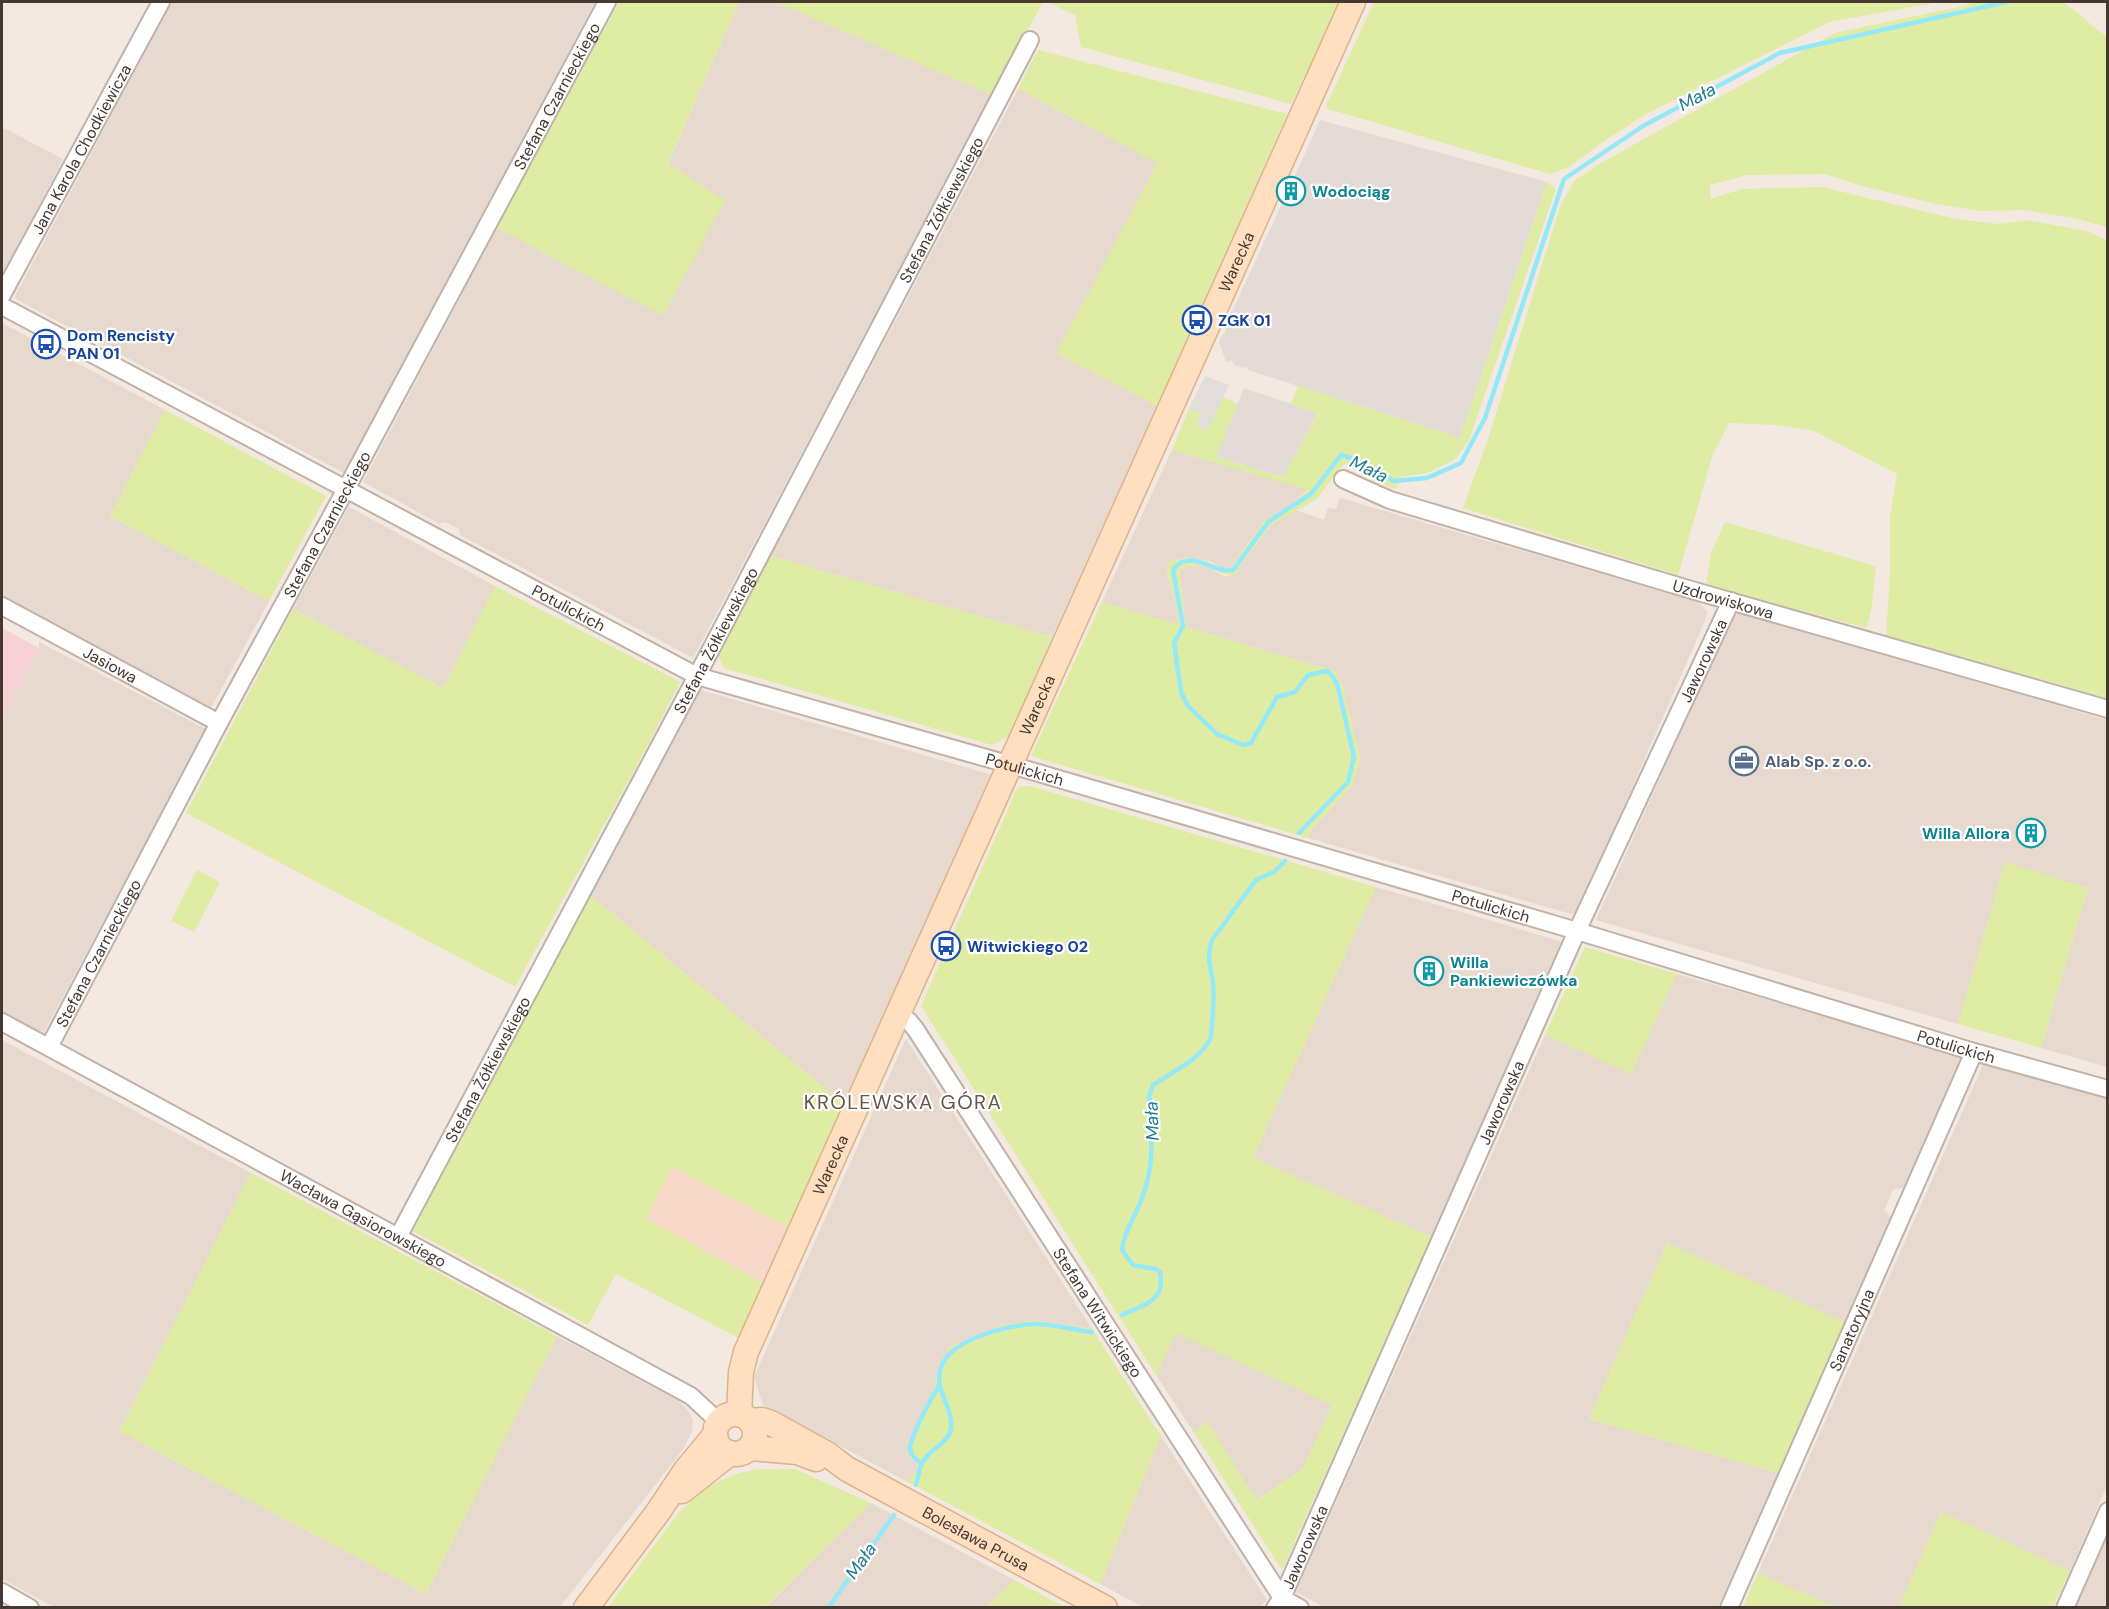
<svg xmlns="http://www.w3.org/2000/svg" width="2109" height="1609" font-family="'DM Sans',sans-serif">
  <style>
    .residential { fill: #e7d9ce }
    .commercial { fill: #f8d8c8 }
    .industrial { fill: #e4dbd7 }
    .medical { fill: #f6d2d6 }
    .green { fill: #deeca4 }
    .parking { fill: #e2dddb }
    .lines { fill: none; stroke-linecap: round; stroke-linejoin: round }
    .stream { stroke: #95e8f8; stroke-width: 4.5 }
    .street-casing { stroke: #c1b1a6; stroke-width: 20 }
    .secondary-casing { stroke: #dbb38d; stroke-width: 27 }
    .street { stroke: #fff; stroke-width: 16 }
    .secondary { stroke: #ffdfbf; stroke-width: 24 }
    .labels { text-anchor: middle; stroke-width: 4.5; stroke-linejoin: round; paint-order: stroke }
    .street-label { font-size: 16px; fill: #443831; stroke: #fff }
    .culture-label { font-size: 16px; font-weight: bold; fill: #0d838f; stroke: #fff; text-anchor: start }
    .transit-label { font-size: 16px; font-weight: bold; fill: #164399; stroke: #fff; text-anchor: start }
    .service-label { font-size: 16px; font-weight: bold; fill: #4e5e75; stroke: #fff; text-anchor: start }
    .water-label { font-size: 18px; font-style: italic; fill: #1c7c90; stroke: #fff }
    .quarter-label { font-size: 20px; letter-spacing: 1.5px; fill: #685347; stroke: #fff }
  </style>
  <rect width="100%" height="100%" fill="#f3e9e1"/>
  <!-- residential -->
  <g class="residential">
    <polygon points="172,2 595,2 344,473 14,298"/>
    <polygon points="739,2 775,2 992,95 693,658 460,535 459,529 445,522 440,524 363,482 497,228 663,315 668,164"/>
    <polygon points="1018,89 1158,163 1057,353 1157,406 1052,637 771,556"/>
    <polygon points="2,127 63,159 2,276"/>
    <polygon points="2,323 165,410 110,516 269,601 211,708 2,596"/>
    <polygon points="1172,450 1308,489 1292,504 1265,520 1231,568 1224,569 1210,561 1183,558 1169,562 1167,575 1174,592 1179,625 1102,602"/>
    <polygon points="1340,498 1698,602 1707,611 1706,618 1579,910 1571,914 1308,838 1310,831 1353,785 1360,758 1343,687 1334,671 1186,627 1179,569 1197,565 1206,566 1224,576 1234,575 1270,525 1296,510 1324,520 1328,508 1336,509"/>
    <polygon points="349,507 495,586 443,688 293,609"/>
    <polygon points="1735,612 2107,720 2107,1067 2041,1048 2088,888 2005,863 1958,1024 1596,920"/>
    <polygon points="39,642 206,729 43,1034 2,1012 2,718 39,648"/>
    <polygon points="701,690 992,775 844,1104 590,895"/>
    <polygon points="1376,887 1563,942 1432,1237 1253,1158"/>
    <polygon points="1677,974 1963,1056 1906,1187 1893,1190 1884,1210 1893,1219 1846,1323 1667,1243 1589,1419 1778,1473 1718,1607 1326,1608 1296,1592 1545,1035 1631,1073"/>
    <polygon points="906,1039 1092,1329 1032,1320 939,1364 935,1385 910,1457 917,1462 918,1469 908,1482 763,1405 754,1377"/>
    <polygon points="2,1040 251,1173 119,1431 426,1594 557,1336 677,1400 686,1408 693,1420 692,1431 684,1448 560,1607 54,1607 2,1579"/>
    <polygon points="1983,1065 2107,1099 2107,1485 2070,1571 1941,1512 1899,1607 1835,1607 1758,1573"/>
    <polygon points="1176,1332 1332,1405 1303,1469 1256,1500 1207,1422 1194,1433 1158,1378 1159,1368"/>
    <polygon points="1161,1436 1267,1600 1260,1607 1143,1607 1100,1584"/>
    <polygon points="871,1503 1014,1580 986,1607 765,1608"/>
    <polygon points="2107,1530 2107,1607 2073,1607"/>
  </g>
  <!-- commercial -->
  <polygon class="commercial" points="672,1166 789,1228 764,1283 645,1220"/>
  <!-- industrial -->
  <g class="industrial">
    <polygon points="1320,120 1547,182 1460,438 1248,370 1246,366 1243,368 1235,365 1232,361 1226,362 1219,342 1222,335 1226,333 1225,329 1229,319 1232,318 1231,314 1285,197 1292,199 1298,184 1292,182"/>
    <polygon points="1244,388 1318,413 1284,477 1216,457"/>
  </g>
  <!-- medical -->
  <polygon class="medical" points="2,628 39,648 2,718"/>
  <!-- green -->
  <g class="green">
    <polygon points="619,2 739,2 668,163 725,201 663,316 497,228"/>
    <polygon points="775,2 1043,2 992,95"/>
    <polygon points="1047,2 1341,2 1291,104 1081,47 1075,15"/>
    <polygon points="1374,2 1940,2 1829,22 1646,114 1603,142 1569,167 1550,174 1325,108"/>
    <path d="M 1981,2 L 2062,2 C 2079,10 2090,27 2107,36 L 2107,227 L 2074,218 L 2025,210 L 1981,211 L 1936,204 L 1862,186 L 1824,174 L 1748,175 L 1710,185 L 1710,199 L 1742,189 L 1822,187 L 1956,219 L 1999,224 L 2026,220 L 2087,231 L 2107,240 L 2107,698 L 1886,635 L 1890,576 L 1890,516 L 1897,474 L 1814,431 L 1776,425 L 1729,423 L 1713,454 L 1678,575 L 1463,508 L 1488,439 L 1560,207 L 1574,181 L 1601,163 L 1835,33 Z"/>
    <polygon points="1038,50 1287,114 1157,406 1056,353 1158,163 1018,89"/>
    <path d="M 1547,182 L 1556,189 L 1469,440 L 1455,459 L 1427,473 L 1401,477 L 1396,489 L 1374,481 L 1347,463 L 1339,469 L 1317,499 L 1270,525 L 1234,575 C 1221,576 1216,569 1205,566 C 1196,564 1188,567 1179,569 L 1186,627 L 1335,671 L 1343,688 L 1360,758 L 1353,785 L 1310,831 L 1308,838 L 1031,756 L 1102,602 L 1178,624 L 1174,592 L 1167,575 L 1169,562 C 1189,556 1205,558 1223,569 L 1231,568 L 1265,520 L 1292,504 L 1308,490 L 1172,450 L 1189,409 L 1213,419 L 1222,398 L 1225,398 L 1238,404 L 1216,457 L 1283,477 L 1318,414 L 1291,404 L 1298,386 L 1460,438 Z"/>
    <polygon points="165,410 326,496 269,601 110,516"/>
    <polygon points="1725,522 1876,566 1872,605 1867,628 1706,585 1711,553"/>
    <polygon points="771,556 1052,637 1008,737 992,745 724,668 718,655"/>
    <polygon points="495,586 680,682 649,743 515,987 186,813 293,609 443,688"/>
    <polygon points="1030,786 1376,887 1253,1158 1432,1237 1282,1570 1194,1433 1207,1421 1256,1500 1303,1469 1332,1405 1176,1333 1159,1368 1158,1378 921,1006 1018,787"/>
    <polygon points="2005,862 2088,888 2041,1048 1958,1024"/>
    <polygon points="197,870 220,882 194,932 171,921"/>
    <polygon points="590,895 844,1104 789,1228 672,1167 646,1219 764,1283 739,1338 616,1274 588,1325 413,1231"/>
    <polygon points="1585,947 1677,974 1631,1074 1545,1035"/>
    <polygon points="251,1173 557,1336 426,1594 119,1431"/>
    <polygon points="1667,1243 1846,1323 1778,1473 1589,1419"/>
    <polygon points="1032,1320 1092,1329 1161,1436 1100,1584 908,1482 918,1469 917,1462 908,1453 909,1441 935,1385 939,1364 949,1349 955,1344 1003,1325"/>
    <polygon points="758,1469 795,1469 871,1503 765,1607 608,1607 680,1511 708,1487 735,1474"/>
    <polygon points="1941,1512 2070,1571 2053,1607 1899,1607"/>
    <polygon points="1758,1573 1835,1607 1743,1607"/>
    <polygon points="1014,1580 1065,1607 986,1607"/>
  </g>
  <!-- parking -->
  <polygon class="parking" points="1205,376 1229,385 1207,431 1196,426 1201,414 1189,409"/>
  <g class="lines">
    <!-- stream -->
    <g class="stream">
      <path d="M 1299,833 L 1348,782 L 1354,757 L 1337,683 L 1328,671 L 1308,675 L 1295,692 L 1277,697 L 1251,743 L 1243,745 L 1217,734 L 1188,706 L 1181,692 L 1174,643 L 1183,626 L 1173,570 C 1190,547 1214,574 1233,570 L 1269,521 L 1311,494 L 1341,455 L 1351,458 L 1394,481 L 1427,478 L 1461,463 L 1485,418 L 1564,179 L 1643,126 L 1780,53 L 2006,2"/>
      <path d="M 1122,1315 C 1143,1305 1166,1302 1160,1272 L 1156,1269 L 1133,1265 L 1122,1250 C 1124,1231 1136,1216 1142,1198 C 1155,1166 1152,1131 1149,1097 L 1153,1085 C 1172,1072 1202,1059 1211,1037 C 1212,1020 1215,1000 1213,983 C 1211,966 1206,958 1212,940 L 1256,880 L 1274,872 L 1285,861"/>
      <path d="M 922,1463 C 916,1460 910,1455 910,1448 C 910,1436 932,1398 939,1385"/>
      <path d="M 916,1485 C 918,1478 919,1469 922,1463 C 929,1449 949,1443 951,1429 C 954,1407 933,1390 941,1367 C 951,1339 1006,1326 1033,1324 C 1050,1323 1074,1330 1092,1332"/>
      <polyline points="828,1608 894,1515"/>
    </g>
    <!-- street casing -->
    <g class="street-casing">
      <g id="street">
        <path id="s1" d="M 2,295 L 161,2"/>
        <path id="s2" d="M 2,306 L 697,676 L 1018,767 L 1577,931 L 1974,1052 L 2108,1089"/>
        <path id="s3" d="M 1343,479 L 1390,500 L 1695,591 L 2108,709"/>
        <path id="s4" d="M 2,606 L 219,723"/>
        <path id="s5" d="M 898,1015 L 909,1021 L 916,1030 L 1282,1598 L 1300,1608"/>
        <path id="s6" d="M 2,1022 L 691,1396 L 719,1422"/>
        <path id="s7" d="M 49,1047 L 219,723 L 346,489 L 607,2"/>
        <path id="s8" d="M 398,1237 L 697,676 L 1030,40"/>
        <polyline points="2,1592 30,1608"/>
        <path id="s9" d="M 1275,1608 L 1282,1598 L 1577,931 L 1731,601"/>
        <path id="s10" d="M 1729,1608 L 1974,1052"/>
        <polyline points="2065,1608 2108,1511"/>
      </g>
    </g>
    <!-- secondary casing -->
    <g class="secondary-casing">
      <g id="secondary">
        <circle cx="735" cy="1434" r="20"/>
        <path id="s11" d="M 739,1414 L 741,1372 L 746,1352 L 1353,2"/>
        <path id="s12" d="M 751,1421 L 762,1420 L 771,1423 L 827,1454 L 847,1469 L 1105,1608"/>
        <polyline points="750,1448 797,1452 816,1459"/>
        <polyline points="682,1491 730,1453"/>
        <polyline points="586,1608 658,1512 686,1470 715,1435"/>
      </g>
    </g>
    <!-- street -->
    <use href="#street" class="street"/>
    <!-- secondary -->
    <use href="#secondary" class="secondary"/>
  </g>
  <!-- icons -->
  <defs>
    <g id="building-ring" transform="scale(1.5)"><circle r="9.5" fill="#fff" stroke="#0f9aa8" stroke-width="1.5"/><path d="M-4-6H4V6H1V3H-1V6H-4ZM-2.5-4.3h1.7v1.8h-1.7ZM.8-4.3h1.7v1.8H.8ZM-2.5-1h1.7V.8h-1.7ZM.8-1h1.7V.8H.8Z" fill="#0f9aa8"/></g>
    <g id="bus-ring" transform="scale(1.5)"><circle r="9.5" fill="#fff" stroke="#1a4fb4" stroke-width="1.5"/><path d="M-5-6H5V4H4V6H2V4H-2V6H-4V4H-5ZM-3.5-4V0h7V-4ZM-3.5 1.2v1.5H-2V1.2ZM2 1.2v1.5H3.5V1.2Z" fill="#1a4fb4"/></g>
    <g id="office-ring" transform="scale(1.5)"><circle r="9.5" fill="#fff" stroke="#5c6f8a" stroke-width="1.5"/><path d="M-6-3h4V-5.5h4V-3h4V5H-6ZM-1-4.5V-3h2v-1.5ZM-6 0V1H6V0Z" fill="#5c6f8a"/></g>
  </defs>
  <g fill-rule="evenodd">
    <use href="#building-ring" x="1291" y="191"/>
    <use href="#bus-ring" x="1197" y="320"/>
    <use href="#bus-ring" x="46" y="344"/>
    <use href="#office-ring" x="1744" y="761"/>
    <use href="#building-ring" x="2031" y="833"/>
    <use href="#bus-ring" x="946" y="946"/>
    <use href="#building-ring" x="1429" y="971"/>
  </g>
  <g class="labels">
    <!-- street labels -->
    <g class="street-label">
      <text dy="6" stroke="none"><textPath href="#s7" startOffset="1078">Stefana Czarnieckiego</textPath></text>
      <text dy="6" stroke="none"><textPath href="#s1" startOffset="166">Jana Karola Chodkiewicza</textPath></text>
      <text dy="6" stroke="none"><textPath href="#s8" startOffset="1162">Stefana Żółkiewskiego</textPath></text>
      <text dy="6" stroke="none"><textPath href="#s11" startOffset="1258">Warecka</textPath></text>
      <text dy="6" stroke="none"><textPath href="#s7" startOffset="592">Stefana Czarnieckiego</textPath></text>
      <text dy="6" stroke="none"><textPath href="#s3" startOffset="399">Uzdrowiskowa</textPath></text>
      <text dy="6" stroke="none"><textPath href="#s2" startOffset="642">Potulickich</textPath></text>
      <text dy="6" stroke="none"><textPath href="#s8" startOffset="676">Stefana Żółkiewskiego</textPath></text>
      <text dy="6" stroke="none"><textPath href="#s9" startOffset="1040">Jaworowska</textPath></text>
      <text dy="6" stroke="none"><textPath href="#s4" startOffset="123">Jasiowa</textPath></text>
      <text dy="6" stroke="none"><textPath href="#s11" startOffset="772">Warecka</textPath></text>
      <text dy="6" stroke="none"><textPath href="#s2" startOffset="1128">Potulickich</textPath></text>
      <text dy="6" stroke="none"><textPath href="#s2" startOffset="1614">Potulickich</textPath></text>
      <text dy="6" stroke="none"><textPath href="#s7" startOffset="106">Stefana Czarnieckiego</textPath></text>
      <text dy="6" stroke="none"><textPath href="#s2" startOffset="2100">Potulickich</textPath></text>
      <text dy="6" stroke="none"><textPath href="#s8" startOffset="190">Stefana Żółkiewskiego</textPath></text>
      <text dy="6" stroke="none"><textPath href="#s9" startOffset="554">Jaworowska</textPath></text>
      <text dy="6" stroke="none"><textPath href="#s11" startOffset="268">Warecka</textPath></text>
      <text dy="6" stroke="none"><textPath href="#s6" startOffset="411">Wacława Gąsiorowskiego</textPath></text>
      <text dy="6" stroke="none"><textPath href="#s5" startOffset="360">Stefana Witwickiego</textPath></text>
      <text dy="6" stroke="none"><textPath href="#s10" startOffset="304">Sanatoryjna</textPath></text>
      <text dy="6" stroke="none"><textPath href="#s12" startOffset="256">Bolesława Prusa</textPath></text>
      <text dy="6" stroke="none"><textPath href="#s9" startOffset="68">Jaworowska</textPath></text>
    </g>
    <!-- culture labels -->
    <g class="culture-label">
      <text x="1312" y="197">Wodociąg</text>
      <text x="2010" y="839" text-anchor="end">Willa Allora</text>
      <text x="1450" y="968">Willa<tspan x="1450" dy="18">Pankiewiczówka</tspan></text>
    </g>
    <!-- transit labels -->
    <g class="transit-label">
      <text x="1218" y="326">ZGK 01</text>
      <text x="67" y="341">Dom Rencisty<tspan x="67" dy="18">PAN 01</tspan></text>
      <text x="967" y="952">Witwickiego 02</text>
    </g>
    <!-- service labels -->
    <g class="service-label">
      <text x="1765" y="767">Alab Sp. z o.o.</text>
    </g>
    <!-- water labels -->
    <g class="water-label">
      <text transform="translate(1697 97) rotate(-28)" y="6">Mała</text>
      <text transform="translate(1369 469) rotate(26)" y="6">Mała</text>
      <text transform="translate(1152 1121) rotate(-92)" y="6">Mała</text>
      <text transform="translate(861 1561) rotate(-55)" y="6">Mała</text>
    </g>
    <!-- quarter labels -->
    <g class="quarter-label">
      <text x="903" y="1109">KRÓLEWSKA GÓRA</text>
    </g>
  </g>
  <!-- border -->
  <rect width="2109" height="1609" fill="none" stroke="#443831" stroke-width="6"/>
</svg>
